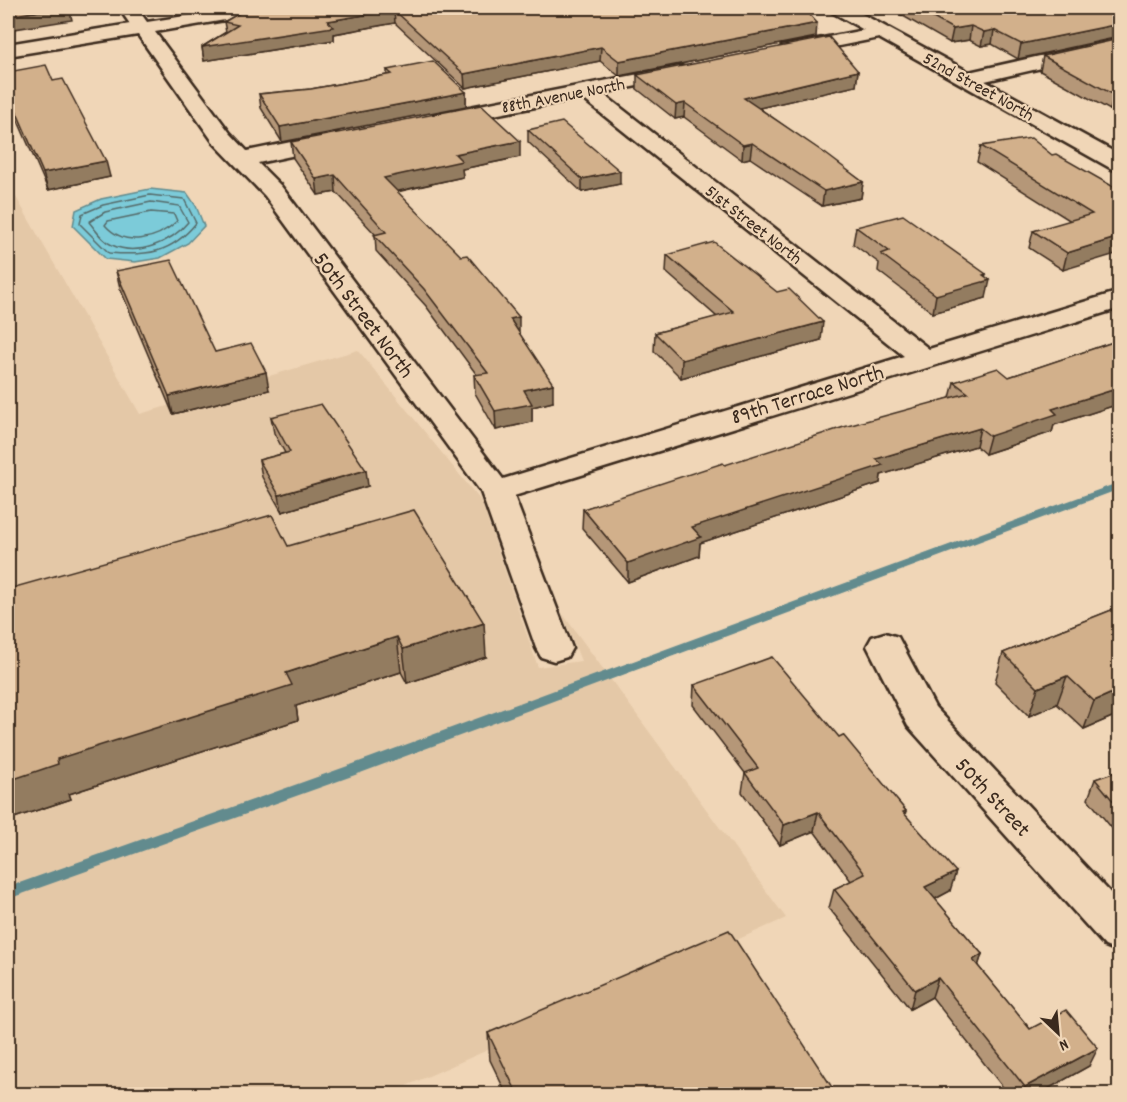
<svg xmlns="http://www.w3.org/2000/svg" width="1127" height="1102" font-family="Dekko,sans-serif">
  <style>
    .built { fill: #e4c8a7 }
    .water { fill: #7ccbd9; stroke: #628b8e; stroke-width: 1.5 }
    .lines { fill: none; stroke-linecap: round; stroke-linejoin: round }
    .shore { stroke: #556a69; stroke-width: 1.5 }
    .stream { fill: #628b8e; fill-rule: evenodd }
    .minor-casing { stroke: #3b2a1e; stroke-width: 5 }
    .minor { fill: #f0d6b7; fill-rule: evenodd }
    .wall { fill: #b59778; stroke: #3b2a1e; stroke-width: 1.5 }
    .shaded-wall { fill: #937b61; stroke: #3b2a1e; stroke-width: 1.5 }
    .building { fill: #d2b08b; stroke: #3b2a1e; stroke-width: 1.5 }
    .labels { text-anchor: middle; stroke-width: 4.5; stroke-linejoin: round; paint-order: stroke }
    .far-street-label { font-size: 18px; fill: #3b2a1e; stroke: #f0d6b7 }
    .street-label { font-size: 22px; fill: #3b2a1e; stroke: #f0d6b7 }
  </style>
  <rect width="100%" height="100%" fill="#f0d6b7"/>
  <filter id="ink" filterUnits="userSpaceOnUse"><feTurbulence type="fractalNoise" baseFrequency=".0167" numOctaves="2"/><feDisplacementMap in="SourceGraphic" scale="12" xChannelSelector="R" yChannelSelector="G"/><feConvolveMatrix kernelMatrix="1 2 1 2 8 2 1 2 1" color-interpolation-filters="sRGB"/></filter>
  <g filter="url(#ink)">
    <!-- built -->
    <polygon class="built" points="16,197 140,414 358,350 481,501 538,667 581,661 562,613 786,918 388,1094 8,1094 8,198"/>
    <!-- water -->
    <polygon class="water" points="150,189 187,193 196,206 204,226 188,243 160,258 135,262 106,259 73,226 76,210 101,199"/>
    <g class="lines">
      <!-- shore -->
      <g class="shore">
        <path d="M 150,195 L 184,199 L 196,223 C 171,254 147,256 109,253 L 80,224 L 82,214 L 103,205 Z"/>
        <path d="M 151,202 L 179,206 L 188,222 C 172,242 138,257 112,245 C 102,241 96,230 89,222 L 105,212 Z"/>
        <path d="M 151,212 L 174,214 L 177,221 C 157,240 125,248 105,225 L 108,221 Z"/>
      </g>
      <!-- stream -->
      <polygon class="stream" points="1120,482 1120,489 355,775 8,899 8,887 345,767"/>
      <!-- minor casing -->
      <g class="minor-casing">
        <g id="minor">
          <polygon points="119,8 137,8 147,22 235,8 275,8 272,12 266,13 155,32 230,133 247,151 335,133 343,135 346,140 343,145 258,163 281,186 503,479 904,356 582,98 442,125 434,124 431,119 434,114 680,66 687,68 690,72 687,76 602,93 929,349 1120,291 1120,308 514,496 572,648 567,657 554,661 541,657 536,648 481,492 265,196 214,143 138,35 8,56 8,44 130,24"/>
          <polygon points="829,8 851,8 969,72 1120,38 1120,50 985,81 1120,155 1120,171 1112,169 879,38 789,56 782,54 779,50 782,46 864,30 832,12"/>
          <polygon points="885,633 898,637 935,707 1120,903 1120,952 1105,946 908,726 867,646 872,637"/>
        </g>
      </g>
      <!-- minor -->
      <use href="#minor" class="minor"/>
    </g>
    <!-- wall -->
    <g class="wall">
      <polygon points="248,8 804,8 816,37 619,76 600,61 465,88 395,23 334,34 334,40 204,61 202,47 226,32 224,22"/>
      <polygon points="889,8 1119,8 1018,59 992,44 981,46 969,40 950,43"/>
      <polygon points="1119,39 1119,107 1110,110 1040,71 1043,56"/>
      <polygon points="387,70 466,92 466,106 282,142 261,108 259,94 311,89 387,75"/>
      <polygon points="858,71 856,86 759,108 863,182 861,198 822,206 750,158 742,160 684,117 675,119 637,89 637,75"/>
      <polygon points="8,72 53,81 110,177 48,190 8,98"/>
      <polygon points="528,130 620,184 582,192 528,142"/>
      <polygon points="291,142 520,157 462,169 463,177 397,192 519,333 553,402 532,407 532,422 496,430 475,393 474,375 477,375 426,306 376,251 375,234 336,192 318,195 293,158"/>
      <polygon points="981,146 1052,155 1119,190 1063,270 1029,248 1033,231 1071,221 977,162"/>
      <polygon points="856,227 985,276 986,298 933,313 878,271 879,263 853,244"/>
      <polygon points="667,255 821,340 681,378 654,351 655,333 717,317 666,272"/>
      <polygon points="116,271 215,352 269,390 173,414 120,288"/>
      <polygon points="1119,340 1119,404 1054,425 1052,432 985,454 976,446 881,475 880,483 700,543 699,556 628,582 582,528 583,509 950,398 954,382 1009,377"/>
      <polygon points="271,417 368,486 282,512 262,477 259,460 285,453 274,433"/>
      <polygon points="288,546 486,657 407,683 401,672 296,706 298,720 69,794 71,799 8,820"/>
      <polygon points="1119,607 1119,714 1084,729 1057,704 1029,716 995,682 1003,653"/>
      <polygon points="694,685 839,737 906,811 905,815 950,891 935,899 982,954 978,966 1030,1029 1089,1066 1037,1095 1009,1095 932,997 910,1009 829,908 834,889 851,881 814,831 780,845 742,792 745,773 693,705"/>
      <polygon points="1119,771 1119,837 1088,799 1095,779"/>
      <polygon points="488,1033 837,1095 507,1095 490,1060"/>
    </g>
    <!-- shaded-wall -->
    <g class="shaded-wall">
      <polygon points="58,8 69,8 72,20 8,30 8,16"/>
      <polygon points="394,10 395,23 334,34 334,40 204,61 202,47 328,21"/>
      <polygon points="817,23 816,37 619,76 619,61"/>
      <polygon points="1119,24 1119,37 1018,59 1021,44"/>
      <polygon points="971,26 969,40 950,43 953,29"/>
      <polygon points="994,30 992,44 981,46 984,32"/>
      <polygon points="601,47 600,61 465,88 464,74"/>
      <polygon points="858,71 856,86 742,112 744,98"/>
      <polygon points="466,92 466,106 282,142 280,127"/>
      <polygon points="1119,93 1119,107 1110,110 1114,95"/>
      <polygon points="685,103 684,117 675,119 676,105"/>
      <polygon points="520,141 520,157 462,169 463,177 385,194 384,178 455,154"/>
      <polygon points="752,143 750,158 742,160 743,145"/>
      <polygon points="106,161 110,177 48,190 43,173"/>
      <polygon points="620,171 620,184 582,192 582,179"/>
      <polygon points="335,175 336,192 318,195 316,179"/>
      <polygon points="863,182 861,198 822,206 824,191"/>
      <polygon points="1119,237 1119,253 1063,270 1067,253"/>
      <polygon points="986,274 984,282 990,280 986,298 933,313 936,295"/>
      <polygon points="519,317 519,334 510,319"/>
      <polygon points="823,322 821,340 681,378 682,360"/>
      <polygon points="266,372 269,390 173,414 169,396"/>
      <polygon points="553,384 553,402 532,407 532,422 496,430 495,411 524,390"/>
      <polygon points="1119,388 1119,404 1054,425 1052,432 985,454 990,436 1052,409"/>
      <polygon points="980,428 976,446 881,475 880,483 700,543 699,556 628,582 628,563 692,527 876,459"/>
      <polygon points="366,470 368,486 282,512 279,495"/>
      <polygon points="484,623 486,657 407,683 403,649"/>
      <polygon points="397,637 401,672 296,706 298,720 69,794 71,799 8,820 8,781 57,759 286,673"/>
      <polygon points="1067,676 1057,704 1029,716 1038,688"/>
      <polygon points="1119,690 1119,714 1084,729 1094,701"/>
      <polygon points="818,812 814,831 780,845 784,825"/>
      <polygon points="956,872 950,891 920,907 925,887"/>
      <polygon points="982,954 976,973 973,960"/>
      <polygon points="938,978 932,997 910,1009 915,990"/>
      <polygon points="1098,1048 1089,1066 1037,1095 1022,1095 1025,1087"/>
    </g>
    <!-- building -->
    <g class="building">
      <polygon points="8,8 58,8 8,16"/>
      <polygon points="248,8 804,8 817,23 619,61 601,47 464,74 394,10 328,21 333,27 202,47 238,25 224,22"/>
      <polygon points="915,8 1119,8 1119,24 1021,44 994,30 984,32 971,26 953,29"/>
      <polygon points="829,37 858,71 744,98 826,154 863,182 824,191 752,143 743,145 685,103 676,105 637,75"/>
      <polygon points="1119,39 1119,93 1114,95 1043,56"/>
      <polygon points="433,61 466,92 280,127 259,94 311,89 392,74 387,70"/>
      <polygon points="46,65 53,81 63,79 106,161 43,173 8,92 8,72"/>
      <polygon points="481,105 520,141 455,154 462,161 384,178 461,256 467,255 519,317 510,319 553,384 524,390 532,404 495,411 474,375 488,373 424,289 374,235 386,232 335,175 316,179 291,142"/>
      <polygon points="562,122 620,171 582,179 528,130"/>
      <polygon points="1031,138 1052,155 1056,154 1119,190 1119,237 1067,253 1033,231 1092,214 981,146"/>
      <polygon points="903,215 986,274 983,275 990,280 936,295 881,254 889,251 856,227"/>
      <polygon points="714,242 777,292 789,289 823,322 682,360 655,333 734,312 667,255"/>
      <polygon points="171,260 215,352 251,343 266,372 169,396 116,271"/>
      <polygon points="1119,340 1119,388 1052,409 1057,414 990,436 980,428 876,459 883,465 692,527 701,537 628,563 583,509 723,463 725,465 844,427 968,393 954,382 998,368 1009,377"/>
      <polygon points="321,404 366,470 279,495 259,460 290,452 271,417"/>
      <polygon points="414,510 484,623 403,649 397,637 286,673 292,685 57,759 58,764 8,781 8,589 272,515 288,546"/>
      <polygon points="1119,607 1119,690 1094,701 1067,676 1038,688 1003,653"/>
      <polygon points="772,657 839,737 843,735 906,811 903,812 956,872 925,887 982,954 973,960 1030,1029 1066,1010 1098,1048 1025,1087 938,978 915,990 834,889 865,874 818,812 784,825 745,773 758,768 694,685"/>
      <polygon points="1119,771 1119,808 1095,779"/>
      <polygon points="729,930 837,1095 518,1095 488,1033"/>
    </g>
  </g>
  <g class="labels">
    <!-- far-street labels -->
    <g class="far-street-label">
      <text transform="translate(979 86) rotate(29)" y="6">52nd Street North</text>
      <text transform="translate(563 95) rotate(-11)" y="6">88th Avenue North</text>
      <text transform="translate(754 224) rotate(38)" y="6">51st Street North</text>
    </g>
    <!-- street labels -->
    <g class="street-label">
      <text transform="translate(365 314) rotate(53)" y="8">50th Street North</text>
      <text transform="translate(807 393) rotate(-17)" y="8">89th Terrace North</text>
      <text transform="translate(994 796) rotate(47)" y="8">50th Street</text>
    </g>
  </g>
  <!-- margin -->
  <rect width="1127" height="1102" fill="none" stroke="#f0d6b7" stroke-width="30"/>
  <rect x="15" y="15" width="1097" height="1072" fill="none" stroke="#3b2a1e" stroke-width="2" filter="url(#ink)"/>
  <!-- north arrow -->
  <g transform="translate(1058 1033) rotate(154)" stroke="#f0d6b7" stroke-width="4.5" paint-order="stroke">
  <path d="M0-4.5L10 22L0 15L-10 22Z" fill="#3b2a1e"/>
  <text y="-9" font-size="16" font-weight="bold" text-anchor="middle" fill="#3b2a1e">N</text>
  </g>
</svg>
